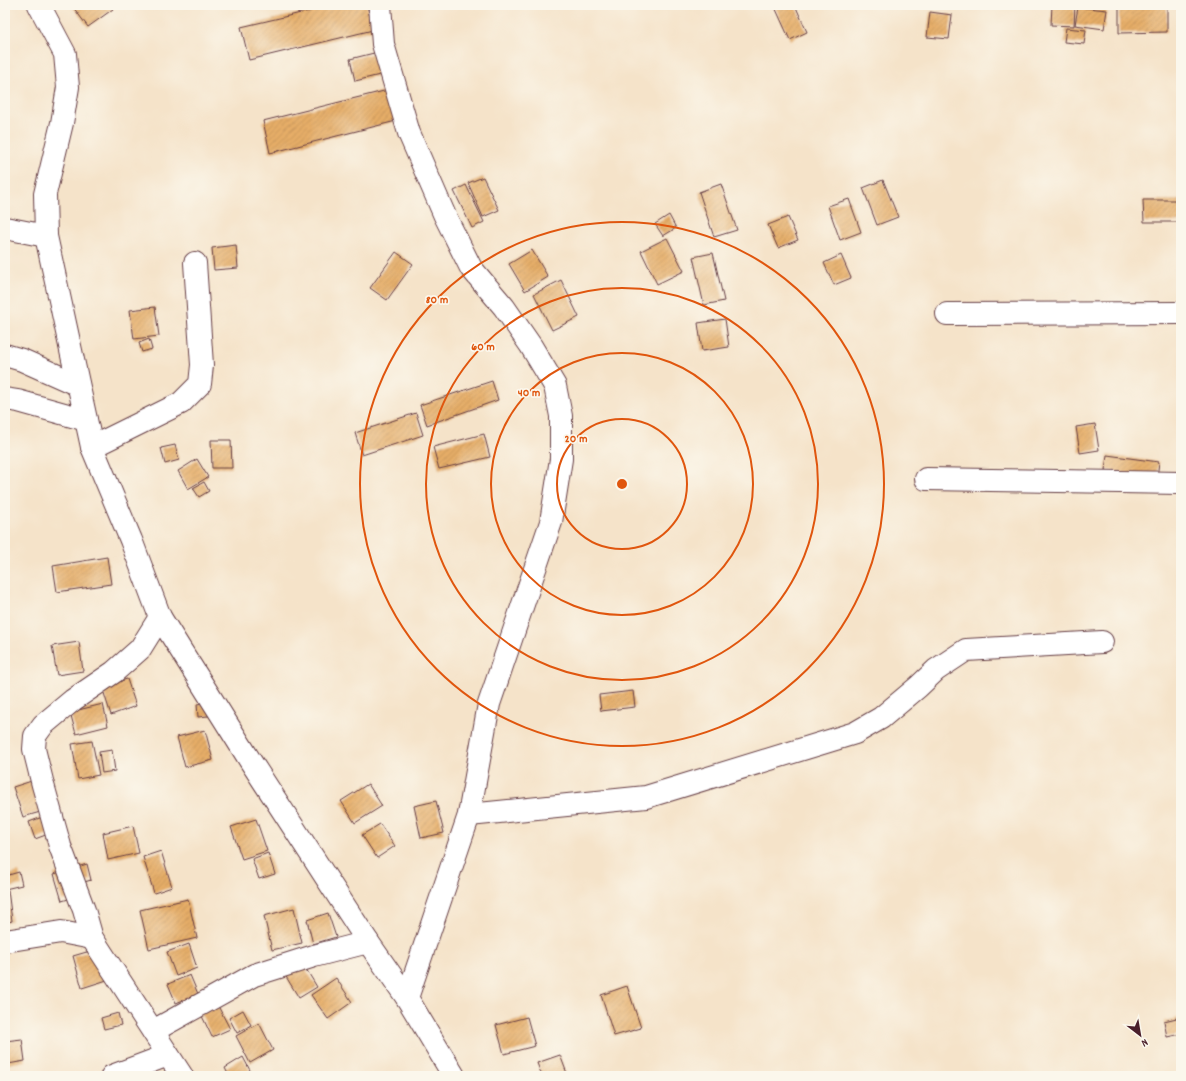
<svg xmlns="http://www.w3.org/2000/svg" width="1186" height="1081" font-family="Dekko,sans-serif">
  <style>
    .building { fill: url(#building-hatch) }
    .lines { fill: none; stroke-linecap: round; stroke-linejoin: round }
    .minor-casing { stroke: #643c43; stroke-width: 24 }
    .minor { stroke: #fff; stroke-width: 22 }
    .ring { fill: none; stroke: #e0560e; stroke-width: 2 }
    .centre { fill: #e0560e; stroke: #fbf7ec; stroke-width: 2 }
    .ring-label { font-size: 12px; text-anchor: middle; font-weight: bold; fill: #e0560e; stroke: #fbf7ec; stroke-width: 3.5; stroke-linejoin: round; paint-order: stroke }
  </style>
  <defs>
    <pattern id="building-hatch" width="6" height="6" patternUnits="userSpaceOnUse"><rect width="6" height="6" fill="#e6ad68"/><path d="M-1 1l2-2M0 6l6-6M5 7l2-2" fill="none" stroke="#bc8c56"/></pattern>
  </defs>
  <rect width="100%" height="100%" fill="#fbf7ec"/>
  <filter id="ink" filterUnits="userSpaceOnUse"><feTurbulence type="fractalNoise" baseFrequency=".025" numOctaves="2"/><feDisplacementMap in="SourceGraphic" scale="8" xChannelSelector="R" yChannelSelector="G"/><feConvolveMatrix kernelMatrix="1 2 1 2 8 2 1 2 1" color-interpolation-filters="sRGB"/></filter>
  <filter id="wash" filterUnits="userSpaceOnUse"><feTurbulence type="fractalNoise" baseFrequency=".012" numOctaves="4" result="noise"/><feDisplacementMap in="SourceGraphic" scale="16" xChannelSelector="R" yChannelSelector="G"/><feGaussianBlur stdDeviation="0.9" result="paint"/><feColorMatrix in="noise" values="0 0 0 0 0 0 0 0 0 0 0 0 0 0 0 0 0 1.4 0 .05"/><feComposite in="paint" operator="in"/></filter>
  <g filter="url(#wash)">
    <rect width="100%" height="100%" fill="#f5e3c9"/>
    <g id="blocks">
      <!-- building -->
      <g class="building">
        <polygon points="76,5 110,5 113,9 88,27 73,7"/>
        <polygon points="335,5 367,5 373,30 249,60 241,27"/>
        <polygon points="774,5 795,5 807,32 790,40"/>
        <polygon points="1052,5 1075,5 1074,26 1051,25"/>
        <polygon points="1119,5 1167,5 1167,32 1119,33"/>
        <polygon points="1078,7 1107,10 1104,29 1075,25"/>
        <polygon points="930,12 952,15 949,39 927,37"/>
        <polygon points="1066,28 1086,30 1084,44 1064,42"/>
        <polygon points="378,52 384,74 355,81 350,59"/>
        <polygon points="388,90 396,121 270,153 263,121"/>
        <polygon points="483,177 499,210 483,217 468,183"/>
        <polygon points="883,180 898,217 877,225 863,188"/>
        <polygon points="721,184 737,230 714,237 699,192"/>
        <polygon points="466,185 484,222 472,228 454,191"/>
        <polygon points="849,199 861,232 840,240 828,206"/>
        <polygon points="1143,200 1181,200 1181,222 1144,222"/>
        <polygon points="669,215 676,228 663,236 655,224"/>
        <polygon points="788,217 798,240 778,248 768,225"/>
        <polygon points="667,238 684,271 657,284 641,251"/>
        <polygon points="236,245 238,268 214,270 212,248"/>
        <polygon points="532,250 548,277 525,291 509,264"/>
        <polygon points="396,252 413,264 387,300 370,288"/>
        <polygon points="713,253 724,301 704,305 693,257"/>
        <polygon points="841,255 851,278 834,285 824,263"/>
        <polygon points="561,280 579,317 552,330 534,294"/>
        <polygon points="155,307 159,336 134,339 130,310"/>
        <polygon points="725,319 729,347 702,351 698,323"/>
        <polygon points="149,339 152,349 142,352 139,343"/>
        <polygon points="492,381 498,400 427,425 420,405"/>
        <polygon points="416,413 423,435 362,455 355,433"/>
        <polygon points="1095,424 1099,450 1080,453 1076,427"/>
        <polygon points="484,434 490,457 439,469 433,447"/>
        <polygon points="211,440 231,440 232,468 212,468"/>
        <polygon points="175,445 179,460 165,464 161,448"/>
        <polygon points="1107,455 1159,462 1157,478 1105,470"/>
        <polygon points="197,459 208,477 188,489 178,471"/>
        <polygon points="204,482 209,491 199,497 193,488"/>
        <polygon points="107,557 111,584 57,592 53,566"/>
        <polygon points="79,642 83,671 57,675 52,646"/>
        <polygon points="127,679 136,706 111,715 102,687"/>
        <polygon points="633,691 635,707 601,711 599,695"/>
        <polygon points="216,701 218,715 198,717 197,704"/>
        <polygon points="103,704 108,726 76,734 70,712"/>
        <polygon points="205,730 213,760 185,767 177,737"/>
        <polygon points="92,741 99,775 78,779 72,744"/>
        <polygon points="112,750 115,771 102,773 99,752"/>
        <polygon points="44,777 54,808 23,817 13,787"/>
        <polygon points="368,784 382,806 355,823 341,801"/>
        <polygon points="436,801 444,833 421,838 414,806"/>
        <polygon points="53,813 59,830 35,839 29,822"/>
        <polygon points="256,819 267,851 242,859 231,827"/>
        <polygon points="380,824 395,846 377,858 362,835"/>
        <polygon points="133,826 139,853 108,860 103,833"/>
        <polygon points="161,851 172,887 154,893 143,857"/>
        <polygon points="268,853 275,874 259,879 252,859"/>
        <polygon points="87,864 91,880 81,883 84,894 62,901 54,874"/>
        <polygon points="19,872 22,885 5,889 5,876"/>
        <polygon points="8,890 12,921 5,923 5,891"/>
        <polygon points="188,899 197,938 149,949 140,910"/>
        <polygon points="294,908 302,943 272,950 264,916"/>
        <polygon points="328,913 336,937 313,944 307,920"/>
        <polygon points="189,944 197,968 176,976 167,952"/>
        <polygon points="97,949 107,980 82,988 73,956"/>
        <polygon points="303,964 317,987 299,998 285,975"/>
        <polygon points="190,975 198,994 176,1003 168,984"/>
        <polygon points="336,978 352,1002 328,1019 311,995"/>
        <polygon points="627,986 641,1028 614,1036 601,995"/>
        <polygon points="218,1006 230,1029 212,1037 201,1014"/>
        <polygon points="243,1010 251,1025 237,1033 229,1018"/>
        <polygon points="118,1013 121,1025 104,1029 101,1018"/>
        <polygon points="527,1017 535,1046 504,1054 496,1025"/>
        <polygon points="1181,1017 1181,1034 1167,1037 1164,1021"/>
        <polygon points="259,1023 273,1050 250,1063 236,1036"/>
        <polygon points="22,1039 25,1061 8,1064 5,1041"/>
        <polygon points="560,1055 568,1076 542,1076 537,1063"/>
        <polygon points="243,1057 253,1076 229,1076 225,1068"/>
      </g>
    </g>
  </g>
  <g filter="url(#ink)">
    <use href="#blocks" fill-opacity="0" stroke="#643c43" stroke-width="1"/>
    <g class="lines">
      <!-- minor casing -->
      <g class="minor-casing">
        <g id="minor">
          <polyline points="39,5 65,54 68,87 62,123 45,194 46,236 92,447 131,540 160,617 251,762 368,942 407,998 454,1076"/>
          <polyline points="380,5 383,44 409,133 445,216 471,268 504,307 531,346 555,386 561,416 561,459 551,522 489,704 469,815 407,998"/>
          <polyline points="5,228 46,236"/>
          <polyline points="947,314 1181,313"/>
          <polyline points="5,355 22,360 78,385"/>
          <polyline points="5,399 18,401 86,420"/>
          <polyline points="92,447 181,403 200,384 202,365 195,263"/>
          <polyline points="926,479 1181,483"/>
          <polyline points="160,617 140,649 114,672 73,700 43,725 35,736 34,749 43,785 60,846 84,910 92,938 182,1076"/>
          <polyline points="469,815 646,797 855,733 881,718 918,687 936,670 966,650 1102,642"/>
          <polyline points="5,941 61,932 92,938"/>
          <polyline points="153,1031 254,975 314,956 368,942"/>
          <polyline points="112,1076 168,1055"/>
        </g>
      </g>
      <!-- minor -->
      <use href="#minor" class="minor"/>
    </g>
  </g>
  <!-- distance rings -->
  <g class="ring">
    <circle cx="622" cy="484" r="65"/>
    <circle cx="622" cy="484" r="131"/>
    <circle cx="622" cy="484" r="196"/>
    <circle cx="622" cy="484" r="262"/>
  </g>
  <circle cx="622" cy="484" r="6" class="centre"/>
  <g class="ring-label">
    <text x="437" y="303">80 m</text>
    <text x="483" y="350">60 m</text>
    <text x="529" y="396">40 m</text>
    <text x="576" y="442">20 m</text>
  </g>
  <!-- margin -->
  <rect width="1186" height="1081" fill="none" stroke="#fbf7ec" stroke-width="20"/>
  <!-- north arrow -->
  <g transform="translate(1140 1035) rotate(149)" stroke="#fbf7ec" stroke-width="3" paint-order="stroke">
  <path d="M0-3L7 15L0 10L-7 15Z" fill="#4a1f2b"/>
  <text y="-6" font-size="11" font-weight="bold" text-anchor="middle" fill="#4a1f2b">N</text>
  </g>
</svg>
